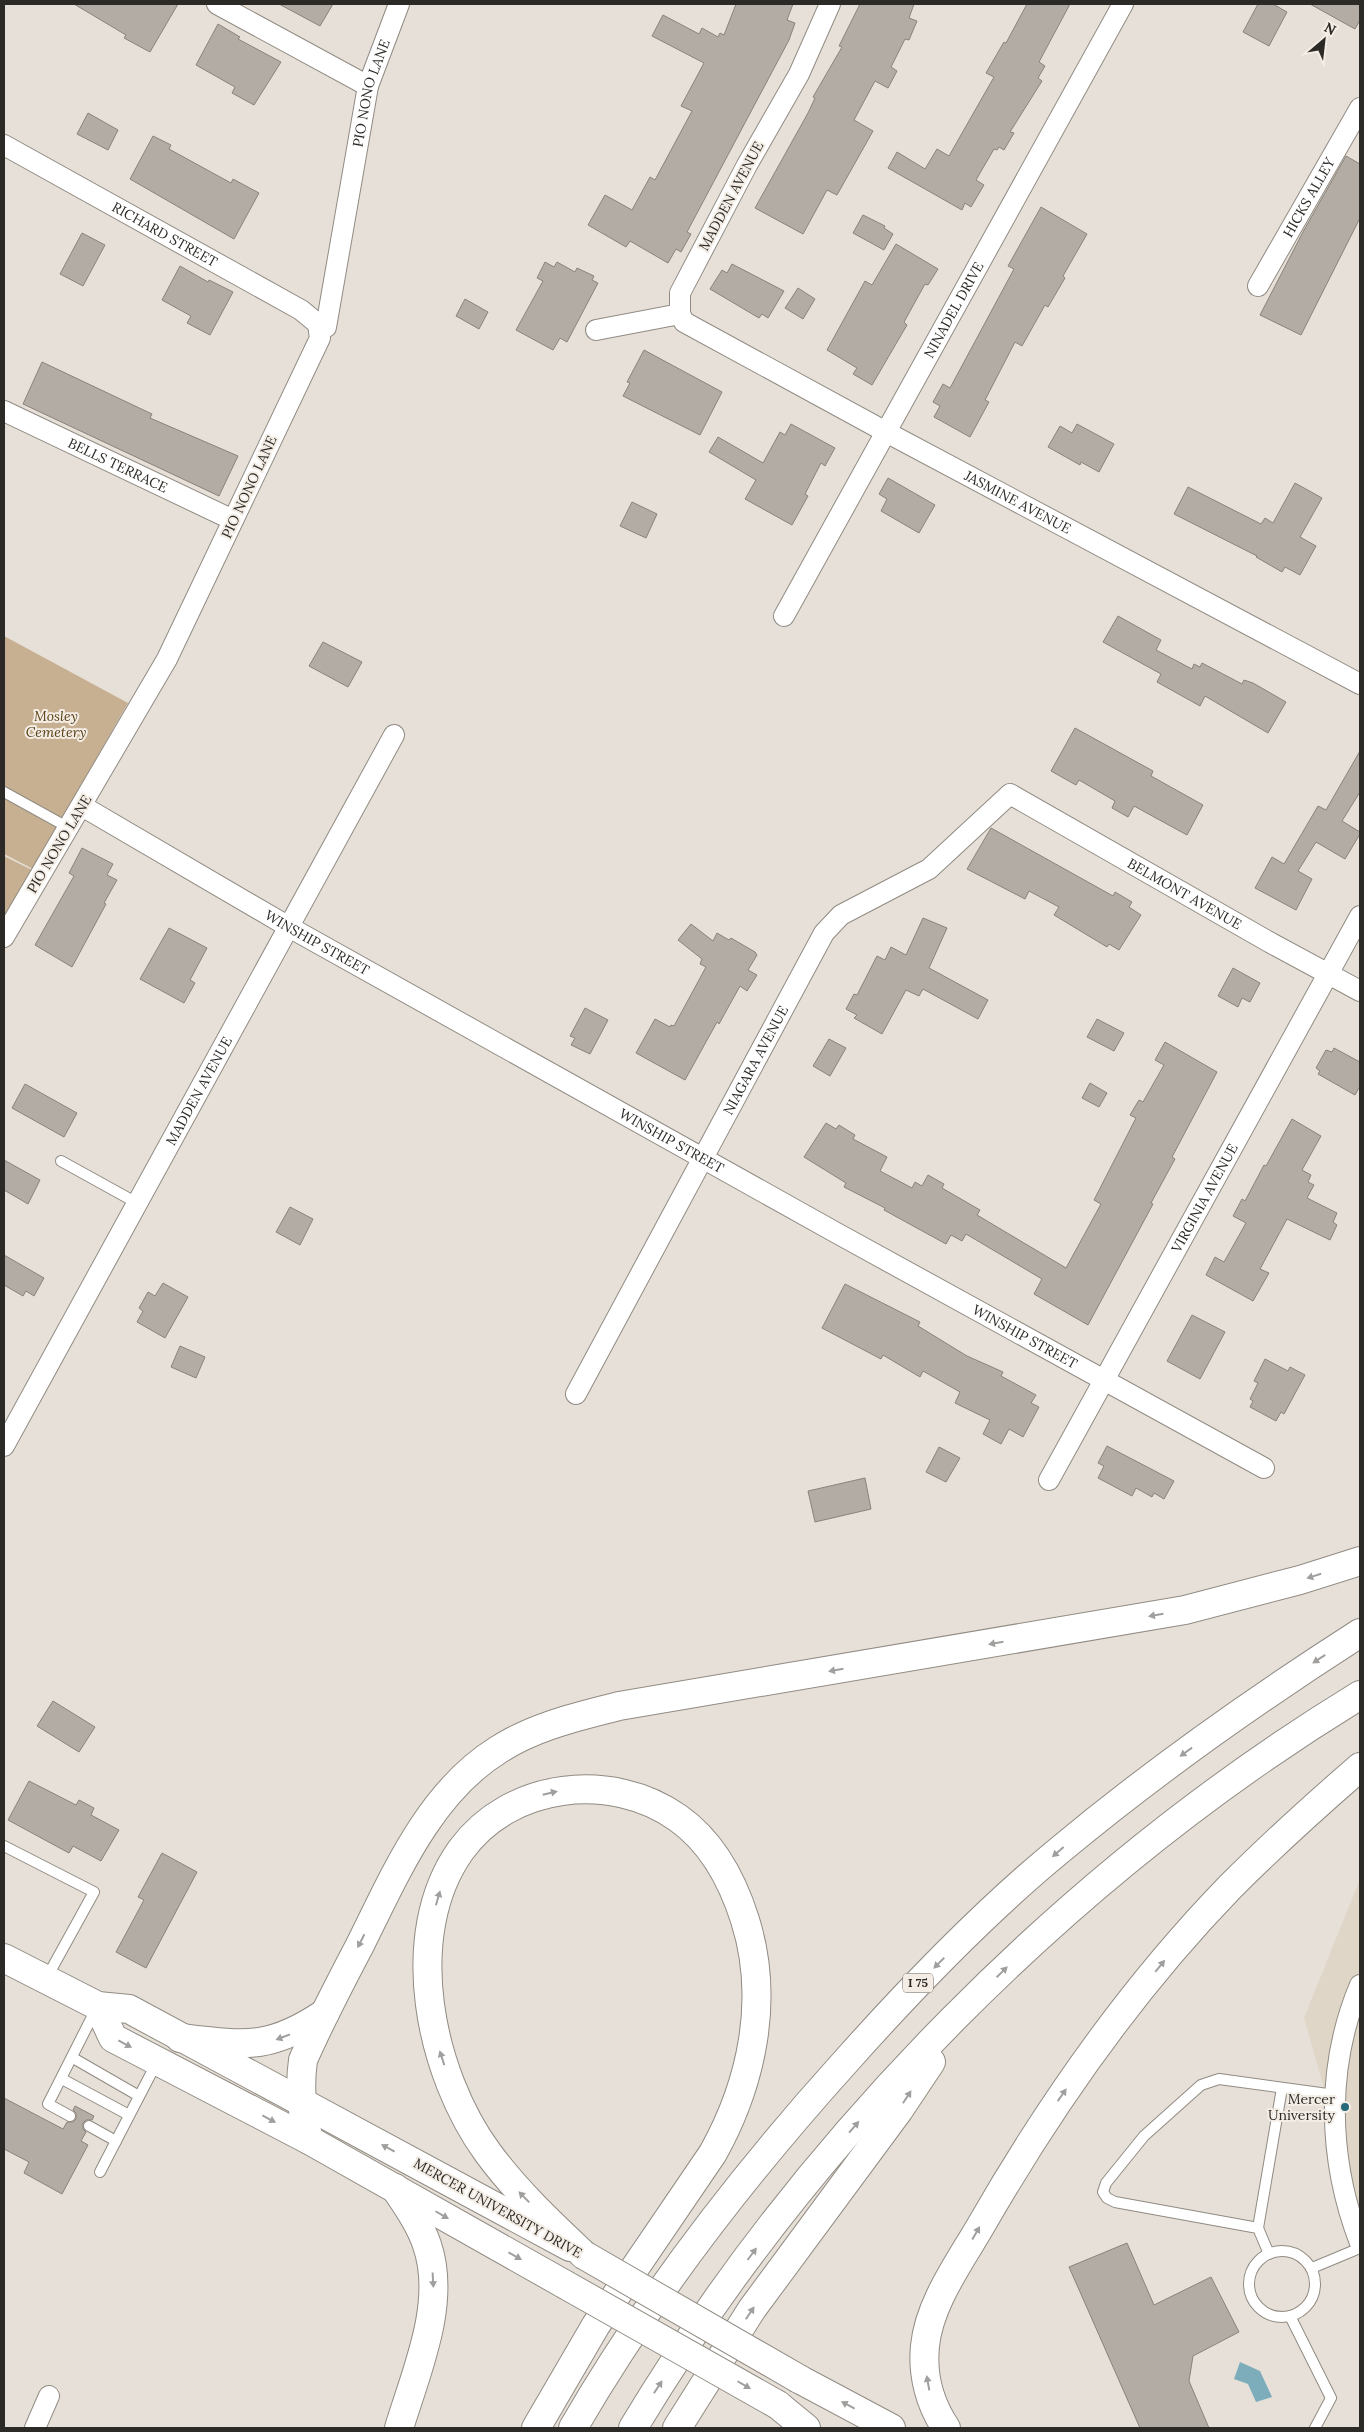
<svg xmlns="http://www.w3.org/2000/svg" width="1364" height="2432" font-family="Lora,serif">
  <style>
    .built { fill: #e0d6c7 }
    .green { fill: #c6b091 }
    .water { fill: #7dadbb }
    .building { fill: #b2aca4; stroke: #89837b }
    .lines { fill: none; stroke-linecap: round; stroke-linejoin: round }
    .lane-casing { stroke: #918b83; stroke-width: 12 }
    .street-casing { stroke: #918b83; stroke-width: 22 }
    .secondary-casing { stroke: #918b83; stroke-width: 30 }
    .highway-casing { stroke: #918b83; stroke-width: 30 }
    .lane { stroke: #fff; stroke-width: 10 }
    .street { stroke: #fff; stroke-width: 20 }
    .secondary { stroke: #fff; stroke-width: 28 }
    .highway { stroke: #fff; stroke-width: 28 }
    .secondary-bridge-casing { stroke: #918b83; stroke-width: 30; stroke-linecap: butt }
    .secondary-bridge { stroke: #fff; stroke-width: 28 }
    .oneway { fill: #a09f9d }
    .poi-dot { fill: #25697a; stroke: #f4ede5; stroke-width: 2 }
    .labels { text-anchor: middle; stroke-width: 4; stroke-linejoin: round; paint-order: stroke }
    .shield { fill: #f4ede5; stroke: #68645f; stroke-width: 1 }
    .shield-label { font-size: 12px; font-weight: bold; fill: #2c2a26 }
    .street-label { font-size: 14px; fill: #2c2a26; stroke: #f4ede5 }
    .park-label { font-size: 14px; font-style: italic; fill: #5b4116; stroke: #f4ede5 }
    .poi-label { font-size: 14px; fill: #2c2a26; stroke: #f4ede5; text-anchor: end }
  </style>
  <rect width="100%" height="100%" fill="#e6e0d8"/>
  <!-- built -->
  <polygon class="built" points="1360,1879 1360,2207 1355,2197 1304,2018"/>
  <!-- green -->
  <g class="green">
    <polygon points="4,636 128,703 33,869 4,854"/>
    <polygon points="4,856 32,870 4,917"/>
  </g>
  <!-- water -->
  <polygon class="water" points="1240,2362 1260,2371 1272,2397 1256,2402 1248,2384 1234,2379"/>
  <!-- building -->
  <g class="building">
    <polygon points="74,4 178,4 150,52 124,38 126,35"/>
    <polygon points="279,4 333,4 320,26"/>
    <polygon points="736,4 793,4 787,20 795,23 789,40 687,232 691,234 681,252 676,249 668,263 630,241 626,247 588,225 605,195 632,210 650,177 655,180 692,111 681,106 704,63 652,36 663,15 699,34 702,28 718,37 720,33 724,35"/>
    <polygon points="860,4 914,4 909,18 917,21 909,40 905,39 891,67 897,71 888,88 875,81 854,120 873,131 837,195 827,190 803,234 755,208 808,113 815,98 813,97 842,47 839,46"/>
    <polygon points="1027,4 1070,4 1039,62 1045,66 1038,78 1042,81 1010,132 1014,133 1004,150 999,147 997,150 994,149 976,180 984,185 971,207 965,203 962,210 888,168 897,152 925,169 937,149 949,156 994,77 986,73 1004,42 1006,43"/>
    <polygon points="1258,4 1273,4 1287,12 1269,46 1243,32"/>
    <polygon points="1310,4 1360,4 1360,20 1355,29"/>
    <polygon points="218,24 240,37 238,39 281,62 254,105 232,93 235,87 196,65"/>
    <polygon points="88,113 118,130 108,150 77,134"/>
    <polygon points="153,136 171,145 169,149 231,183 233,179 259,193 234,239 130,179"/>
    <polygon points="1346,156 1360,164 1360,218 1301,335 1260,315 1304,230"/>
    <polygon points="1041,207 1087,234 1063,276 1065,278 1048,307 1045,305 1022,346 1015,342 985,400 989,402 970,437 934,417 940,406 933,402 943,384 950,388 1014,269 1008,266"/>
    <polygon points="863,215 885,226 884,228 893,234 884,250 853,233"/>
    <polygon points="82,233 105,245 83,286 60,274"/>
    <polygon points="896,244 938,269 928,285 925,284 904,322 907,325 872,385 853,374 857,368 827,350 865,281 872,285"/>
    <polygon points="545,262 554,267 557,262 575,272 577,268 594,276 592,280 598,283 567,342 560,338 553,350 516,330 543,281 537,278"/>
    <polygon points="732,264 784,291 768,318 762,314 759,318 710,289 722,270 727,273"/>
    <polygon points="180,266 208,282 209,280 233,292 210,335 187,323 191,316 162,300"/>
    <polygon points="798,288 815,299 803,319 785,308"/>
    <polygon points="465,299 488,312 479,329 456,316"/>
    <polygon points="644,350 722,392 700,435 623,396 630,383 627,382"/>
    <polygon points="42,362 152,414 150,418 238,456 219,496 23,404"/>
    <polygon points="791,424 835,448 825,466 821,463 805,494 808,496 792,525 745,499 756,480 709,452 718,437 763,463 780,432 785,435"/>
    <polygon points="1077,424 1114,444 1099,472 1081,462 1080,465 1048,447 1060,426 1072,433"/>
    <polygon points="888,478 935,505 919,533 881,511 887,499 879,494"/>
    <polygon points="1295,483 1322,498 1300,537 1316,546 1300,575 1285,567 1282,572 1256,557 1257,556 1174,514 1188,487 1261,524 1265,518 1273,523"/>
    <polygon points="632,502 657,514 646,538 620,526"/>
    <polygon points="1118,616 1161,640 1156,650 1192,669 1194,664 1200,667 1202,663 1242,684 1244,680 1253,683 1286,702 1268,733 1205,696 1200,706 1157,682 1161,674 1103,642"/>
    <polygon points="323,642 362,662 348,687 309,666"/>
    <polygon points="1075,728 1153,771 1151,776 1203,805 1187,835 1134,806 1128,817 1112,808 1115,801 1079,780 1076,785 1051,771"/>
    <polygon points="1360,751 1360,792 1342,821 1360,832 1360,834 1345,859 1316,842 1298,871 1312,879 1296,910 1255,888 1272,857 1284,864 1318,806 1326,810"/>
    <polygon points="991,828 1113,896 1115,892 1132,902 1129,907 1141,915 1119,950 1109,944 1107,947 1054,915 1059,907 1029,891 1025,899 967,869"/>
    <polygon points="82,848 113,864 107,875 117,880 104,903 106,904 72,967 35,945 74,876 69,873"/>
    <polygon points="923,918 947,928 929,968 988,1000 978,1019 923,989 919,996 906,990 882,1034 854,1018 857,1015 846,1009 854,994 857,995 877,956 885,960 891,947 906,955"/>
    <polygon points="691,924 713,941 717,933 729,940 731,938 755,952 757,955 748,970 757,975 747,991 740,986 719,1024 717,1022 685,1080 636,1053 655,1019 670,1027 671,1025 674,1026 706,967 700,964 702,959 678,940"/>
    <polygon points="169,928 207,948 190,980 195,983 184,1003 140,979"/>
    <polygon points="1233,968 1260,983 1250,1002 1242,998 1238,1007 1218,996"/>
    <polygon points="585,1008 608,1020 590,1054 571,1045 575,1038 570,1036"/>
    <polygon points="1097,1019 1124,1033 1114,1051 1087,1037"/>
    <polygon points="829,1039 846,1048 830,1076 813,1066"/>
    <polygon points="1165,1042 1217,1072 1172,1157 1175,1159 1151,1203 1153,1204 1088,1325 1034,1294 1042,1279 966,1234 962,1241 951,1235 946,1244 884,1210 885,1208 844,1187 846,1183 804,1157 826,1123 836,1129 839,1125 855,1135 853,1139 887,1157 880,1171 912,1188 915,1182 922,1186 928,1175 944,1184 942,1188 980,1210 977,1215 1066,1268 1101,1204 1094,1200 1136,1118 1130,1115 1139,1100 1143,1102 1164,1065 1155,1060"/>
    <polygon points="1334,1048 1360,1062 1360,1086 1355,1095 1318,1074 1320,1071 1316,1068 1326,1050 1332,1052"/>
    <polygon points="1090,1083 1107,1093 1099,1107 1082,1098"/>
    <polygon points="25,1084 77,1113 64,1137 12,1108"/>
    <polygon points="1292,1119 1321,1136 1302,1170 1311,1175 1308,1182 1314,1185 1307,1198 1337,1213 1333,1222 1337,1225 1330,1240 1287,1219 1260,1269 1269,1273 1253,1301 1206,1275 1215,1257 1224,1262 1246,1223 1233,1216 1242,1199 1245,1201 1264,1165 1266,1166"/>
    <polygon points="4,1160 40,1180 28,1204 4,1190"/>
    <polygon points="290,1207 313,1219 300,1245 276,1232"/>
    <polygon points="4,1255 44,1278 34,1296 26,1291 23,1296 4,1285"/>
    <polygon points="163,1283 188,1297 165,1338 137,1322 143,1311 139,1308 148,1292 155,1296"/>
    <polygon points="845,1284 920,1322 918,1326 967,1356 1003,1372 1001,1376 1036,1395 1031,1403 1039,1407 1023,1437 1009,1429 1001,1444 983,1434 990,1420 955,1403 960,1392 923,1371 920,1377 883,1355 881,1359 822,1328"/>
    <polygon points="1192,1315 1225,1332 1200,1379 1167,1361"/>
    <polygon points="180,1346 205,1357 196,1378 171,1367"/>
    <polygon points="1265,1359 1288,1371 1290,1367 1305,1375 1284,1414 1281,1412 1276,1421 1250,1407 1253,1401 1250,1399 1258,1383 1254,1381"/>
    <polygon points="1107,1446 1174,1481 1164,1499 1154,1493 1152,1497 1136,1488 1132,1496 1098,1478 1104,1466 1098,1463"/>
    <polygon points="939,1447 960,1458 946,1482 926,1472"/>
    <polygon points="865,1478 871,1509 815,1522 808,1491"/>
    <polygon points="53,1701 95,1727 79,1752 37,1726"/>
    <polygon points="29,1781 76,1805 79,1800 94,1808 91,1815 119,1830 101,1861 73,1846 69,1853 8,1820"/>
    <polygon points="162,1853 197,1872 146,1968 116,1952 144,1900 138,1897"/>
    <polygon points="4,2098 63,2129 67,2122 73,2122 76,2119 76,2113 73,2110 75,2106 94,2116 92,2120 86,2120 83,2123 83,2129 86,2132 81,2141 88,2145 62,2194 24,2173 29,2162 4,2149"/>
    <polygon points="1127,2243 1154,2305 1211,2277 1239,2332 1193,2356 1189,2381 1209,2428 1140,2428 1069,2267"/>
  </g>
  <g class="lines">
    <!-- lane casing -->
    <g class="lane-casing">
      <g id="lane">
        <polyline points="4,792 69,828"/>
        <polyline points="61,1161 137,1203"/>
        <polyline points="4,1846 94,1892 46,1979"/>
        <polyline points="73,2058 139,2096"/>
        <polyline points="62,2079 129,2115"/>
        <polyline points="70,2116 48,2104 95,2011"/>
        <polyline points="89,2126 116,2141 157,2062"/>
        <polyline points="100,2172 116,2141"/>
        <polyline points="1258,2228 1282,2088"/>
        <circle cx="1282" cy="2284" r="33"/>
        <polyline points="1269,2254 1258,2228 1115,2202 1107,2198 1103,2192 1106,2183 1144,2136 1201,2085 1219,2079 1335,2095"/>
        <polyline points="1312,2268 1360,2248"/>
        <polyline points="1290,2316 1331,2398 1315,2428"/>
      </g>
    </g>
    <!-- street casing -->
    <g class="street-casing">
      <g id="street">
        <polyline points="217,4 368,86"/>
        <path id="s1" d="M 830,4 L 799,74 L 747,165 L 680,293 L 680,314 L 684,322 L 886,432 L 1360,684"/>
        <path id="s2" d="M 4,145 L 301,310 L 318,324 L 320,338 L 167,659 L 4,937"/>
        <path id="s3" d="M 1258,286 L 1360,108"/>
        <path id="s4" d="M 319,330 L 326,327 L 368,86 L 399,4"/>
        <polyline points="596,330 680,314"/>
        <path id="s5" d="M 4,411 L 233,520"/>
        <path id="s6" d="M 784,616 L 1123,4"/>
        <path id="s7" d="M 82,806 L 289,927 L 833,1231 L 1264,1468"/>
        <path id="s8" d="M 576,1394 L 824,933 L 841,915 L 929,869 L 1010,794 L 1271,943 L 1360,991"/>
        <path id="s9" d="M 4,1446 L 394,735"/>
        <path id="s10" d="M 1049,1480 L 1360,916"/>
        <path d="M 1360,1985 C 1325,2068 1328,2160 1360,2243"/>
        <polyline points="35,2428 49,2396"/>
      </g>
    </g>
    <!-- secondary casing -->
    <g class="secondary-casing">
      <g id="secondary">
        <polyline points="4,1958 98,2006 129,2009 570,2247"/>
        <polyline points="98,2006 113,2038 309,2140 564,2284"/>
        <polyline points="799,2379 891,2428"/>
      </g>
    </g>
    <!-- highway casing -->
    <g class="highway-casing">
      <g id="highway">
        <path d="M 180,2038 C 244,2045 269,2051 325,2013"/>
        <path d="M 309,2140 C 302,2113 299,2089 303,2060 C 320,2021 340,1983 360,1945 C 395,1875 429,1793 498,1750 C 535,1726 577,1717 619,1706 L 1185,1610 L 1300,1580 L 1360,1561"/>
        <path d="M 395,2188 C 407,2206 420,2224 427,2245 C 447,2303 416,2372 399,2428"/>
        <polyline points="778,2405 806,2428"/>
        <path d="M 536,2428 L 596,2325 L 713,2153 C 752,2083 770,1999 745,1920 C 733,1882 712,1842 678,1818 C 612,1771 510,1782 461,1850 C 400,1935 430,2074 488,2153 C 516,2191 550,2223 584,2255"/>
        <path d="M 573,2428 C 650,2295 744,2174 847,2060 C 913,1986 984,1912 1061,1849 C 1156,1770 1257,1699 1360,1633"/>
        <path d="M 633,2428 C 808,2137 1070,1872 1360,1695"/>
        <polyline points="677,2428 752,2309 899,2110 931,2062"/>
        <path d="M 946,2428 C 930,2404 922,2375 925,2346 C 929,2304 959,2263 980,2227 C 1050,2105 1132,1988 1230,1887 C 1272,1845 1315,1806 1360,1767"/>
      </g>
    </g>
    <!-- lane -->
    <use href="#lane" class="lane"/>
    <!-- street -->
    <use href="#street" class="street"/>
    <!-- secondary -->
    <use href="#secondary" class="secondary"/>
    <!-- highway -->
    <use href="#highway" class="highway"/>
    <!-- secondary-bridge casing -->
    <g class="secondary-bridge-casing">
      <g id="secondary-bridge">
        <polyline points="584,2255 799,2379"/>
        <polyline points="564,2284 778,2405"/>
      </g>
    </g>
    <!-- secondary-bridge -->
    <use href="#secondary-bridge" class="secondary-bridge"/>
  </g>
  <!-- one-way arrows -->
  <defs><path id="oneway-solid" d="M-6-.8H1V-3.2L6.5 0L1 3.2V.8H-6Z" transform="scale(1.25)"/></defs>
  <g class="oneway">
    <use href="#oneway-solid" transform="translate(1314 1576) rotate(162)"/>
    <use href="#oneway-solid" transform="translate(1156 1615) rotate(170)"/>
    <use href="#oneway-solid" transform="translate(996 1643) rotate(170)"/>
    <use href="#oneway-solid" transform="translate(1319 1659) rotate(147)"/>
    <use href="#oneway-solid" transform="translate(836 1670) rotate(170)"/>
    <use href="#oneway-solid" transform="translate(1186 1752) rotate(144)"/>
    <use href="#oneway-solid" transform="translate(550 1793) rotate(-13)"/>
    <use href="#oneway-solid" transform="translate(1058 1852) rotate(139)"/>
    <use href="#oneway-solid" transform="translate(438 1898) rotate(-74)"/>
    <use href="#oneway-solid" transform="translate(361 1941) rotate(117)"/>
    <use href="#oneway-solid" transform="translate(939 1963) rotate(135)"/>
    <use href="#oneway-solid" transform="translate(1160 1966) rotate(-51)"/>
    <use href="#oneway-solid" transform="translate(1002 1972) rotate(-44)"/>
    <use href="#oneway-solid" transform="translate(283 2037) rotate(159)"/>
    <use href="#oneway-solid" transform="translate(125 2044) rotate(28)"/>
    <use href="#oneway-solid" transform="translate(442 2058) rotate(-108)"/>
    <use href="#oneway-solid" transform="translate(1062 2095) rotate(-55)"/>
    <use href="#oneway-solid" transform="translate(907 2097) rotate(-57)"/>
    <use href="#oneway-solid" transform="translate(269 2119) rotate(28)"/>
    <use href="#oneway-solid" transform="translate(854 2127) rotate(-49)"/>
    <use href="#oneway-solid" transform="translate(388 2148) rotate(-152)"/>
    <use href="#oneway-solid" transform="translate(524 2197) rotate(-134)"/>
    <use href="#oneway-solid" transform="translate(442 2215) rotate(30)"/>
    <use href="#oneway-solid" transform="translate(976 2233) rotate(-60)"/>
    <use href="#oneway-solid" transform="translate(752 2254) rotate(-53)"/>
    <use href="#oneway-solid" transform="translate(515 2256) rotate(29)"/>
    <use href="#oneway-solid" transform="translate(433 2280) rotate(87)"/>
    <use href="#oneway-solid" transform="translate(750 2313) rotate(-56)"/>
    <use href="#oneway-solid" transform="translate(928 2383) rotate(-100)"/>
    <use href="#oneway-solid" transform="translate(744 2385) rotate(30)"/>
    <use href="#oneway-solid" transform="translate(658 2387) rotate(-57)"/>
    <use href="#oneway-solid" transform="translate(848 2405) rotate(-152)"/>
  </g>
  <!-- markers -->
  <circle class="poi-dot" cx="1345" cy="2107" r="5"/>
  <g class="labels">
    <!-- shield labels -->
    <rect class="shield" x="903" y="1973.5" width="30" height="19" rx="4"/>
    <g class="shield-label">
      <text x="918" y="1987">I 75</text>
    </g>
    <!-- street labels -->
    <g class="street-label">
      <text dy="5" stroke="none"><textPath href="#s4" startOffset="246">PIO NONO LANE</textPath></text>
      <text transform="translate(731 196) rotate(-62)" y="5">MADDEN AVENUE</text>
      <text dy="5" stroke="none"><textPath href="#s3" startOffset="102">HICKS ALLEY</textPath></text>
      <text dy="5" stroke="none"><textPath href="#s2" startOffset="184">RICHARD STREET</textPath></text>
      <text dy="5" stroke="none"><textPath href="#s6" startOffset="350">NINADEL DRIVE</textPath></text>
      <text dy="5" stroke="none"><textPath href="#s5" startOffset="126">BELLS TERRACE</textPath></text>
      <text transform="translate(249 487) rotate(-65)" y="5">PIO NONO LANE</text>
      <text dy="5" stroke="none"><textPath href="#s1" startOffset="735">JASMINE AVENUE</textPath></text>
      <text transform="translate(59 844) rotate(-59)" y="5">PIO NONO LANE</text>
      <text dy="5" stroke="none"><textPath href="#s8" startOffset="959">BELMONT AVENUE</textPath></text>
      <text dy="5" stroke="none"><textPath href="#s7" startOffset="272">WINSHIP STREET</textPath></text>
      <text dy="5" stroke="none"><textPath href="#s8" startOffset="379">NIAGARA AVENUE</textPath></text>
      <text dy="5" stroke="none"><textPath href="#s9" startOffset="405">MADDEN AVENUE</textPath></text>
      <text dy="5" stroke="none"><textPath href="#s7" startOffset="678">WINSHIP STREET</textPath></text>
      <text dy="5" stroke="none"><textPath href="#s10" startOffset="322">VIRGINIA AVENUE</textPath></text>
      <text dy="5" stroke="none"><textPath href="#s7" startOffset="1082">WINSHIP STREET</textPath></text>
      <text transform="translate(498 2208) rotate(29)" y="5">MERCER UNIVERSITY DRIVE</text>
    </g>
    <!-- park labels -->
    <g class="park-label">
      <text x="56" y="721">Mosley<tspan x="56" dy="16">Cemetery</tspan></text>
    </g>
    <!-- poi labels -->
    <g class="poi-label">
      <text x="1335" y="2104">Mercer<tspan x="1335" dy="16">University</tspan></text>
    </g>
  </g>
  <!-- border -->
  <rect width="1364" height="2432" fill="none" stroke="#2c2a26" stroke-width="10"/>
  <!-- north arrow -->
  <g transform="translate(1324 40) rotate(28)" stroke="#f4ede5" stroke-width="4" paint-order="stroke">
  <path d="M0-4L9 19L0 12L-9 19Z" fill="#2c2a26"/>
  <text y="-8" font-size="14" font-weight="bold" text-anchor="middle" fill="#2c2a26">N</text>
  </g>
</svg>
